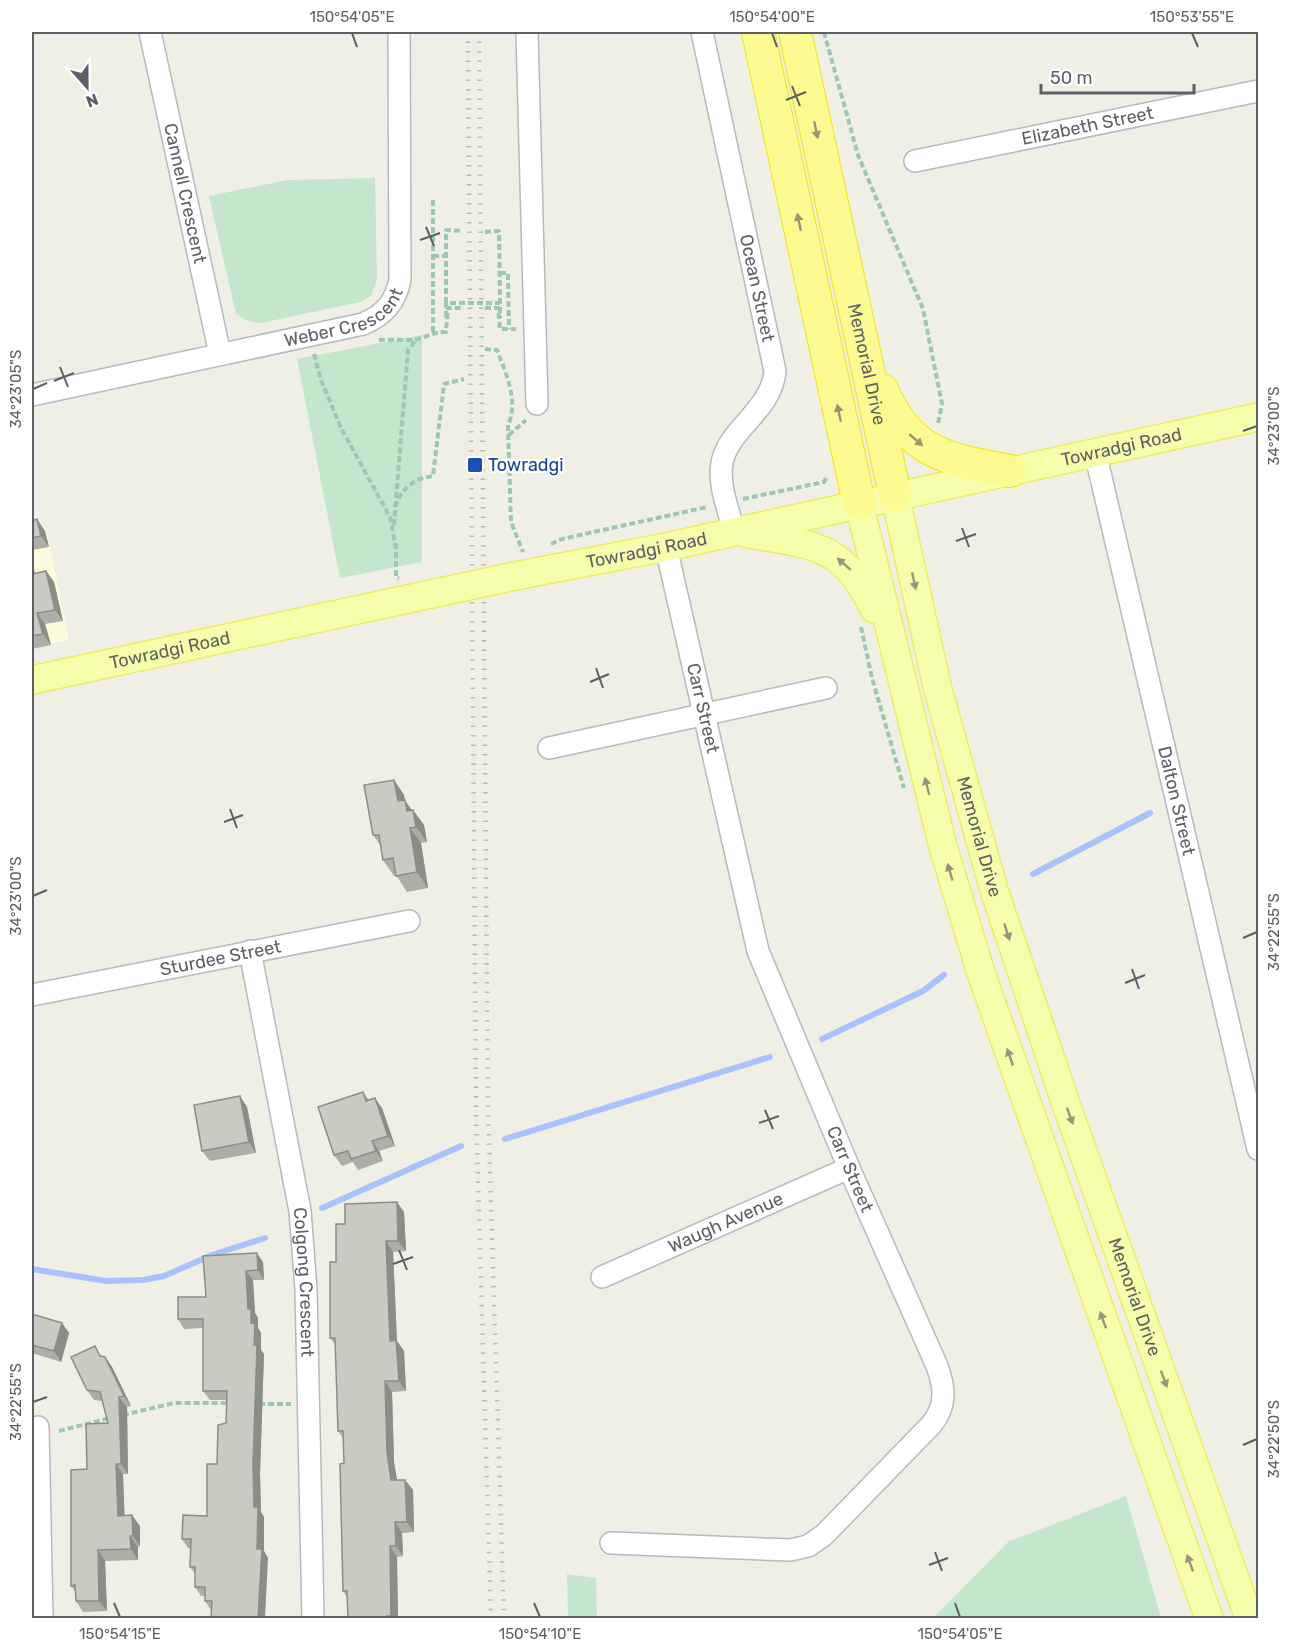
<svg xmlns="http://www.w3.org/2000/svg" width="1290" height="1650" font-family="Rubik,sans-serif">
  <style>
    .commercial { fill: #fdfddd }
    .green { fill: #c3e6cc }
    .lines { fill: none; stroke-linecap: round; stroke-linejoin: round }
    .stream { stroke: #a8c2fe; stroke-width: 6 }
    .minor-casing { stroke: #b8b9bf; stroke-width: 24 }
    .major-casing { stroke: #f0ec5f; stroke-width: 30 }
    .highway-casing { stroke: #f2e503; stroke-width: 34 }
    .path { stroke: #9cc7b3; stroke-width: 4; stroke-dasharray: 6 3; stroke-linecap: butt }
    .minor { stroke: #fff; stroke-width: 21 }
    .major { stroke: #f6feac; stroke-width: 27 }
    .highway { stroke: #fbfb91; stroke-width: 32 }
    .rail { stroke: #b8b8b9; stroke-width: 4.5; stroke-dasharray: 1.5 8; stroke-linecap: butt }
    .major-bridge-casing { stroke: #f0ec5f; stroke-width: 30; stroke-linecap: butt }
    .path-bridge { stroke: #9cc7b3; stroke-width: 4; stroke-dasharray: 6 3; stroke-linecap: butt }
    .major-bridge { stroke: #f6feac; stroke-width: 27 }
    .wall { fill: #aeaea7 }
    .shaded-wall { fill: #8d8d88 }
    .building { fill: #cacac2; stroke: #8d8d88; stroke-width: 1.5 }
    .oneway { fill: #949675 }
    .oneway2 { fill: #93977e }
    .ticks { fill: none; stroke: #5d5f66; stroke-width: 2 }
    .transit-dot { fill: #1a4fb4; stroke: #fff; stroke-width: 2 }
    .labels { text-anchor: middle; stroke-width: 4.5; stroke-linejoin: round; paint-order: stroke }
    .street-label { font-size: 18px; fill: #5d5f66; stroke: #fff }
    .transit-label { font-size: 18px; fill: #164399; stroke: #fff; text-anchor: start }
    .neatline { fill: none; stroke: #5d5f66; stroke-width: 2 }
    .ticks-label { font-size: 15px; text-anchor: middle; fill: #5d5f66 }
  </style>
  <rect width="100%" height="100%" fill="#efefe6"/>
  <!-- commercial -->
  <polygon class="commercial" points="46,529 69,640 32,647 32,532"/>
  <!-- green -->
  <g class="green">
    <polygon points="375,178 377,280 371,296 360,302 261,323 248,321 236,314 209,196 288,180"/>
    <polygon points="422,335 422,562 340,578 297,359"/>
    <polygon points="1126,1496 1161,1618 933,1618 1008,1542"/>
    <polygon points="567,1574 596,1578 597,1618 568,1618"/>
  </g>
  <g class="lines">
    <!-- stream -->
    <g class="stream">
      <polyline points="1033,874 1150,813"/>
      <polyline points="822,1039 923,991 944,975"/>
      <polyline points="505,1139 770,1057"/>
      <polyline points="322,1208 461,1146"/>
      <polyline points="32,1269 106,1281 143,1280 164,1276 212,1255 265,1238"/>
    </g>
    <!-- minor casing -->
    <g class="minor-casing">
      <g id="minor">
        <path id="s1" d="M 150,32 L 220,354"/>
        <polyline points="527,32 537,404"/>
        <path id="s2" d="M 702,32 L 775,371 C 772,410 728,429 722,463 C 718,485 729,511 734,532"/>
        <path id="s3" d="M 915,161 L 1258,91"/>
        <path id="s4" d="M 32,395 L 363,324 C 384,315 396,302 400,279 L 399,32"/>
        <path id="s5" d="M 1095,452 L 1258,1149"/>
        <polyline points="549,748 826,688"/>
        <path id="s6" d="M 250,951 L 300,1211 L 306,1289 L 313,1618"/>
        <path id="s7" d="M 32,995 L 409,921"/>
        <path id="s8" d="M 602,1277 L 849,1168"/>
        <polyline points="38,1427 42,1618"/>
        <path d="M 611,1543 L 790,1550 L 808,1546 L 824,1535 L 931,1425 C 947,1406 945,1388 937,1366 L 849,1168 L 758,951 L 666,547"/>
      </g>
    </g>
    <!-- major casing -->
    <g class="major-casing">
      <g id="major">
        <path id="s9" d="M 895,495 L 937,686 L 994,890 L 1067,1107 L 1249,1618"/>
        <polyline points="859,503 942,843 981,973 1209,1618"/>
        <path d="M 748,534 C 813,545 843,543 874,609"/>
        <path id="s10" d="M 515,576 L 666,547 L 1258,417"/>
        <path id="s11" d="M 32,680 L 431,594"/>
      </g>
    </g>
    <!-- highway casing -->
    <g class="highway-casing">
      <g id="highway">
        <polyline points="758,32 859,503"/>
        <path id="s12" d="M 795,32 L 895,495"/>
        <path d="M 882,390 C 910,454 946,459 1010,471"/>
      </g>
    </g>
    <!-- path -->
    <g class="path">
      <polyline points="824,32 858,155 923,309 942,404 938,424"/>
      <polyline points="485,232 499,231 500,303"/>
      <polyline points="433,256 445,256"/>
      <polyline points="500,273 508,273 509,329"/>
      <polyline points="446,303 446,230 463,231"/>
      <polyline points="485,308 498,308 500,329 516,329"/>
      <polyline points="433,332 433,198"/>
      <path d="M 379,340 C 388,339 413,341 418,339 C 429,336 434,332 446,332 L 448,308 L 464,308"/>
      <path d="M 485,349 L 497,350 C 506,373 519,402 508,425 L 511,522 L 523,552"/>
      <polyline points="314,354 321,380 341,428 390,517 396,548 396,577 399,578"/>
      <polyline points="509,435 526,420"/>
      <polyline points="743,499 824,482 827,476"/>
      <path d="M 395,507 C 401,489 414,478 433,476 L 444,384 L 464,379"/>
      <polyline points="394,525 408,350 416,340"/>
      <polyline points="551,544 562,539 707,507"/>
      <polyline points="861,627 872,678 904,788"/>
      <polyline points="259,1404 291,1404"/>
      <polyline points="123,1415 174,1403 231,1403"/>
      <polyline points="59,1431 110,1418"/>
    </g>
    <!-- minor -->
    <use href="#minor" class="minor"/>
    <!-- major -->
    <use href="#major" class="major"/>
    <!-- highway -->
    <use href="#highway" class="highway"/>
    <!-- rail -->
    <g class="rail">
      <polyline points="468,32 476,1112 491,1618"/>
      <polyline points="479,32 488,1108 504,1618"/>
    </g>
    <!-- major-bridge casing -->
    <g class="major-bridge-casing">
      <polyline id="major-bridge" points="431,594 515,576"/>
    </g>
    <!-- path-bridge -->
    <polyline class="path-bridge" points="446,317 446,303 500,303 500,318"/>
    <!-- major-bridge -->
    <use href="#major-bridge" class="major-bridge"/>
  </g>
  <!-- wall -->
  <g class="wall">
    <polygon points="32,521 45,531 49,547 32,550"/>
    <polygon points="32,557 34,573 46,571 54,582 63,621 45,624 51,645 32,649"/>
    <polygon points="394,780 404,795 405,801 412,810 413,810 424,825 427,842 421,843 428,888 407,892 396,875 394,876 383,860 381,846 373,835"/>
    <polygon points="363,1092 369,1100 382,1108 395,1146 379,1151 383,1161 358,1170 353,1162 342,1166 334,1155"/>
    <polygon points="247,1107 256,1153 210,1161 202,1151"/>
    <polygon points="404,1212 406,1251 393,1252 397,1341 404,1351 406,1391 392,1392 394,1462 397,1480 405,1480 413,1490 414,1532 402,1533 403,1556 397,1557 398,1618 348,1618 347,1597 343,1591 344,1463 343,1438 338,1431 336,1345 330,1338 336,1262 345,1224"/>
    <polygon points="203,1256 263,1262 264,1280 253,1280 255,1313 258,1318 258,1328 261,1333 261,1350 264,1354 260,1473 261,1512 264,1517 264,1551 268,1558 211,1610 205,1601 205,1596 201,1596 195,1587 195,1574 190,1567 191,1548 188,1548 182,1539 207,1516 226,1423 227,1400 210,1400 203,1391 203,1328 184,1329 178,1319 206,1297"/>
    <polygon points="32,1314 62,1323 69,1333 61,1362 32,1353"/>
    <polygon points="102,1356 105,1357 112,1367 131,1406 127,1407 128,1474 123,1474 124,1516 140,1526 140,1546 138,1547 138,1560 105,1561 107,1611 83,1612 76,1601 76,1592 71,1586 87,1469 108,1423 102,1401 94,1400 87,1390"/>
  </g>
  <!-- shaded-wall -->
  <g class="shaded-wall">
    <polygon points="37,519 45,531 49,547 41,536"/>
    <polygon points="32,557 37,586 32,578"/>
    <polygon points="46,571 54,582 63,621 55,610"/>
    <polygon points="37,613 45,624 51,645 43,634"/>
    <polygon points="394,780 404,795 405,801 414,813 413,810 424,825 427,842 398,801"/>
    <polygon points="410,828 421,843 428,888 417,872"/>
    <polygon points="240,1096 247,1107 256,1153 249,1142"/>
    <polygon points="375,1098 382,1108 395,1146 388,1136"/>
    <polygon points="372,1141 379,1151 383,1161 376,1151"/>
    <polygon points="397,1202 404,1212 406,1251 398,1241"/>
    <polygon points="386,1241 393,1252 397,1341 404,1351 406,1391 399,1381 390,1341"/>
    <polygon points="257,1253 263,1262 264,1280 258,1270"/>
    <polygon points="246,1271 253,1280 255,1313 258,1318 258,1328 261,1333 261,1350 264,1354 260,1473 261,1512 264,1517 264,1551 268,1558 265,1618 258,1618 257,1549 254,1507 253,1464 254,1345 248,1309"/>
    <polygon points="62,1323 69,1333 61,1362 54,1351"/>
    <polygon points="105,1357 112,1367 131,1406 124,1396"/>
    <polygon points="385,1381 392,1392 394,1462 399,1491 391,1480 387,1452"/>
    <polygon points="119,1397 127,1407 128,1474 121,1464"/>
    <polygon points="116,1464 123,1474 125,1526 118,1516"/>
    <polygon points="405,1480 413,1490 414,1532 407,1522"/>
    <polygon points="132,1515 140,1526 140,1546 133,1536"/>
    <polygon points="395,1522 402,1533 403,1556 396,1546"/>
    <polygon points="130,1536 138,1547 138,1560 131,1549"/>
    <polygon points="390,1546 397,1557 398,1618 392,1618 391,1616"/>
    <polygon points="98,1550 105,1561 107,1611 99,1601"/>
  </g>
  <!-- building -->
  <g class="building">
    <polygon points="37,519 41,536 32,538 32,521"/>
    <polygon points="46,571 55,610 37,613 43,634 32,636 32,574"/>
    <polygon points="394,780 398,801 405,800 407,811 413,810 416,827 410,828 417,872 396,876 393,858 383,860 379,835 373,835 364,785"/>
    <polygon points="363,1092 366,1101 375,1098 388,1136 372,1141 376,1151 351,1159 348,1151 334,1155 318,1107"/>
    <polygon points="240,1096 249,1142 202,1151 194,1105"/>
    <polygon points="397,1202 398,1241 386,1241 390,1341 396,1340 399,1381 385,1381 387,1452 391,1480 405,1480 407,1522 395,1522 396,1546 390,1546 391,1616 387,1616 387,1618 348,1618 347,1591 343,1591 340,1464 344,1463 343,1431 338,1431 335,1338 330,1338 330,1262 336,1262 336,1224 345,1224 345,1204"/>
    <polygon points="257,1253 258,1270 246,1271 248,1309 251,1309 251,1323 255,1324 254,1345 257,1345 253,1464 254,1507 258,1507 257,1549 262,1549 258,1618 211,1618 212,1601 205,1601 205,1587 195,1587 195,1567 190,1567 191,1539 182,1539 183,1515 207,1516 207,1464 217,1464 218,1425 226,1423 227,1391 203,1391 203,1319 178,1319 178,1297 206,1297 203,1256"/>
    <polygon points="32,1314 62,1323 54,1351 32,1345"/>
    <polygon points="95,1346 100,1356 105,1357 124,1396 119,1397 121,1464 116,1464 118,1516 132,1515 133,1536 130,1536 131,1549 98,1550 99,1601 76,1601 75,1585 71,1586 71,1470 87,1469 86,1424 108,1423 100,1392 87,1390 71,1357"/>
  </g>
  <!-- one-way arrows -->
  <defs><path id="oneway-solid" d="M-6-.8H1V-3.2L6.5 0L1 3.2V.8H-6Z" transform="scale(1.5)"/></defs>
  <g class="oneway">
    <use href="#oneway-solid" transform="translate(816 130) rotate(78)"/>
    <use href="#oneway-solid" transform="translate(799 222) rotate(-102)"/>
    <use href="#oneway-solid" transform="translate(839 413) rotate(-102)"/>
    <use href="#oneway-solid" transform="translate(916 440) rotate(41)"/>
  </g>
  <g class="oneway2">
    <use href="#oneway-solid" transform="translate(844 564) rotate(-139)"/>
    <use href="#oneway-solid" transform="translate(914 581) rotate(78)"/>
    <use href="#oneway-solid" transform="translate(927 786) rotate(-104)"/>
    <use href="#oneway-solid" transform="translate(950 872) rotate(-106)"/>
    <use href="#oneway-solid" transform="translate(1007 932) rotate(72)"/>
    <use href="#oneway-solid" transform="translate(1010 1057) rotate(-109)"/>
    <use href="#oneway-solid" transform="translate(1070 1116) rotate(70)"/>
    <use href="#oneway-solid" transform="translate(1103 1320) rotate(-110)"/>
    <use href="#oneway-solid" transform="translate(1164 1379) rotate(70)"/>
    <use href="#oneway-solid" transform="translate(1190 1563) rotate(-110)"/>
  </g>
  <!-- ticks -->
  <path class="ticks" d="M 352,33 L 357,47M 772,33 L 777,47M 1192,33 L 1198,47M 792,86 L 800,106M 786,100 L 806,92M 426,227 L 434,246M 420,240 L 440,233M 60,367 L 68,387M 54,381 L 74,373M 33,389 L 47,383M 1243,431 L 1257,426M 962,528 L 969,547M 956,541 L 976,534M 596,668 L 603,688M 590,682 L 609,674M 230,809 L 237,828M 224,822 L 243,815M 33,896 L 47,890M 1243,938 L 1257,932M 1132,969 L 1139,989M 1125,983 L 1145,975M 765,1110 L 773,1129M 759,1123 L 779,1116M 399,1250 L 407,1270M 393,1264 L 413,1257M 33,1402 L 47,1397M 1243,1445 L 1257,1439M 935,1552 L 942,1571M 929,1565 L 948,1558M 114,1603 L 120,1617M 534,1603 L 540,1617M 955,1603 L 960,1617"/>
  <!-- markers -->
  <rect class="transit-dot" x="467" y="457" width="16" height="16" rx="3"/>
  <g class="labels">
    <!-- street labels -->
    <g class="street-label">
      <text dy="6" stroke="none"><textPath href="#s3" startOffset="176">Elizabeth Street</textPath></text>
      <text dy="6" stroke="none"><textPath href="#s1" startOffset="165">Cannell Crescent</textPath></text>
      <text dy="6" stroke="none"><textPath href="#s2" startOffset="262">Ocean Street</textPath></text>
      <text dy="6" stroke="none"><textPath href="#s4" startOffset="324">Weber Crescent</textPath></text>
      <text dy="6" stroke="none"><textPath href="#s12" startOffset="340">Memorial Drive</textPath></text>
      <text dy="6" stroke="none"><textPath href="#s10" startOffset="620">Towradgi Road</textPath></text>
      <text dy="6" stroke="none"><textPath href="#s10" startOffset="134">Towradgi Road</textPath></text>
      <text dy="6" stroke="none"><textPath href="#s11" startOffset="141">Towradgi Road</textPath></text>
      <text transform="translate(703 708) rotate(77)" y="6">Carr Street</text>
      <text dy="6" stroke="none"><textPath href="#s5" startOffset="358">Dalton Street</textPath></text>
      <text dy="6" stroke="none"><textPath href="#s9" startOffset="352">Memorial Drive</textPath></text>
      <text dy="6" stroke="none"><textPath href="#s7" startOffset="192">Sturdee Street</textPath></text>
      <text transform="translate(850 1169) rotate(67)" y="6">Carr Street</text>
      <text dy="6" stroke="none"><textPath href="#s8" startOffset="135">Waugh Avenue</textPath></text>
      <text dy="6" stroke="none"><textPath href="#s6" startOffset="336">Colgong Crescent</textPath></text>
      <text dy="6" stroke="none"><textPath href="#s9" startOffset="838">Memorial Drive</textPath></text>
    </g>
    <!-- transit labels -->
    <g class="transit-label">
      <text x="488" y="471">Towradgi</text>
    </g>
  </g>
  <!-- border -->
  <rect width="1290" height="1650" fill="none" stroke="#ffffff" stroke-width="66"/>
  <!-- north arrow -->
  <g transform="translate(87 87) rotate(159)" stroke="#ffffff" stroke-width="4.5" paint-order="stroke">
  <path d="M0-4.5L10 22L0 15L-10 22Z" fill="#5d5f66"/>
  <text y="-9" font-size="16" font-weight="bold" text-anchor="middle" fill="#5d5f66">N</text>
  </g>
  <!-- scale -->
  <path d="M1041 84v9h153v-9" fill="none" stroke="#5d5f66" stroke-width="3"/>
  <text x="1050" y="84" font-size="18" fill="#5d5f66" stroke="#ffffff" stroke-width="4.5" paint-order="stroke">50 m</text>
  <rect x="33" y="33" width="1224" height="1584" class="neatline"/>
  <g class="ticks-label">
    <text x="352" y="22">150°54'05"E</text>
    <text x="772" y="22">150°54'00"E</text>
    <text x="1192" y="22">150°53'55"E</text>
    <text transform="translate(16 389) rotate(-90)" y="5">34°23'05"S</text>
    <text transform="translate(1274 426) rotate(-90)" y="5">34°23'00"S</text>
    <text transform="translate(16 896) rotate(-90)" y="5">34°23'00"S</text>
    <text transform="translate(1274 932) rotate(-90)" y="5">34°22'55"S</text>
    <text transform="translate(16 1402) rotate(-90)" y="5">34°22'55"S</text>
    <text transform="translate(1274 1439) rotate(-90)" y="5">34°22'50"S</text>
    <text x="120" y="1639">150°54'15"E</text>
    <text x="540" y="1639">150°54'10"E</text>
    <text x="960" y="1639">150°54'05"E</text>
  </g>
</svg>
